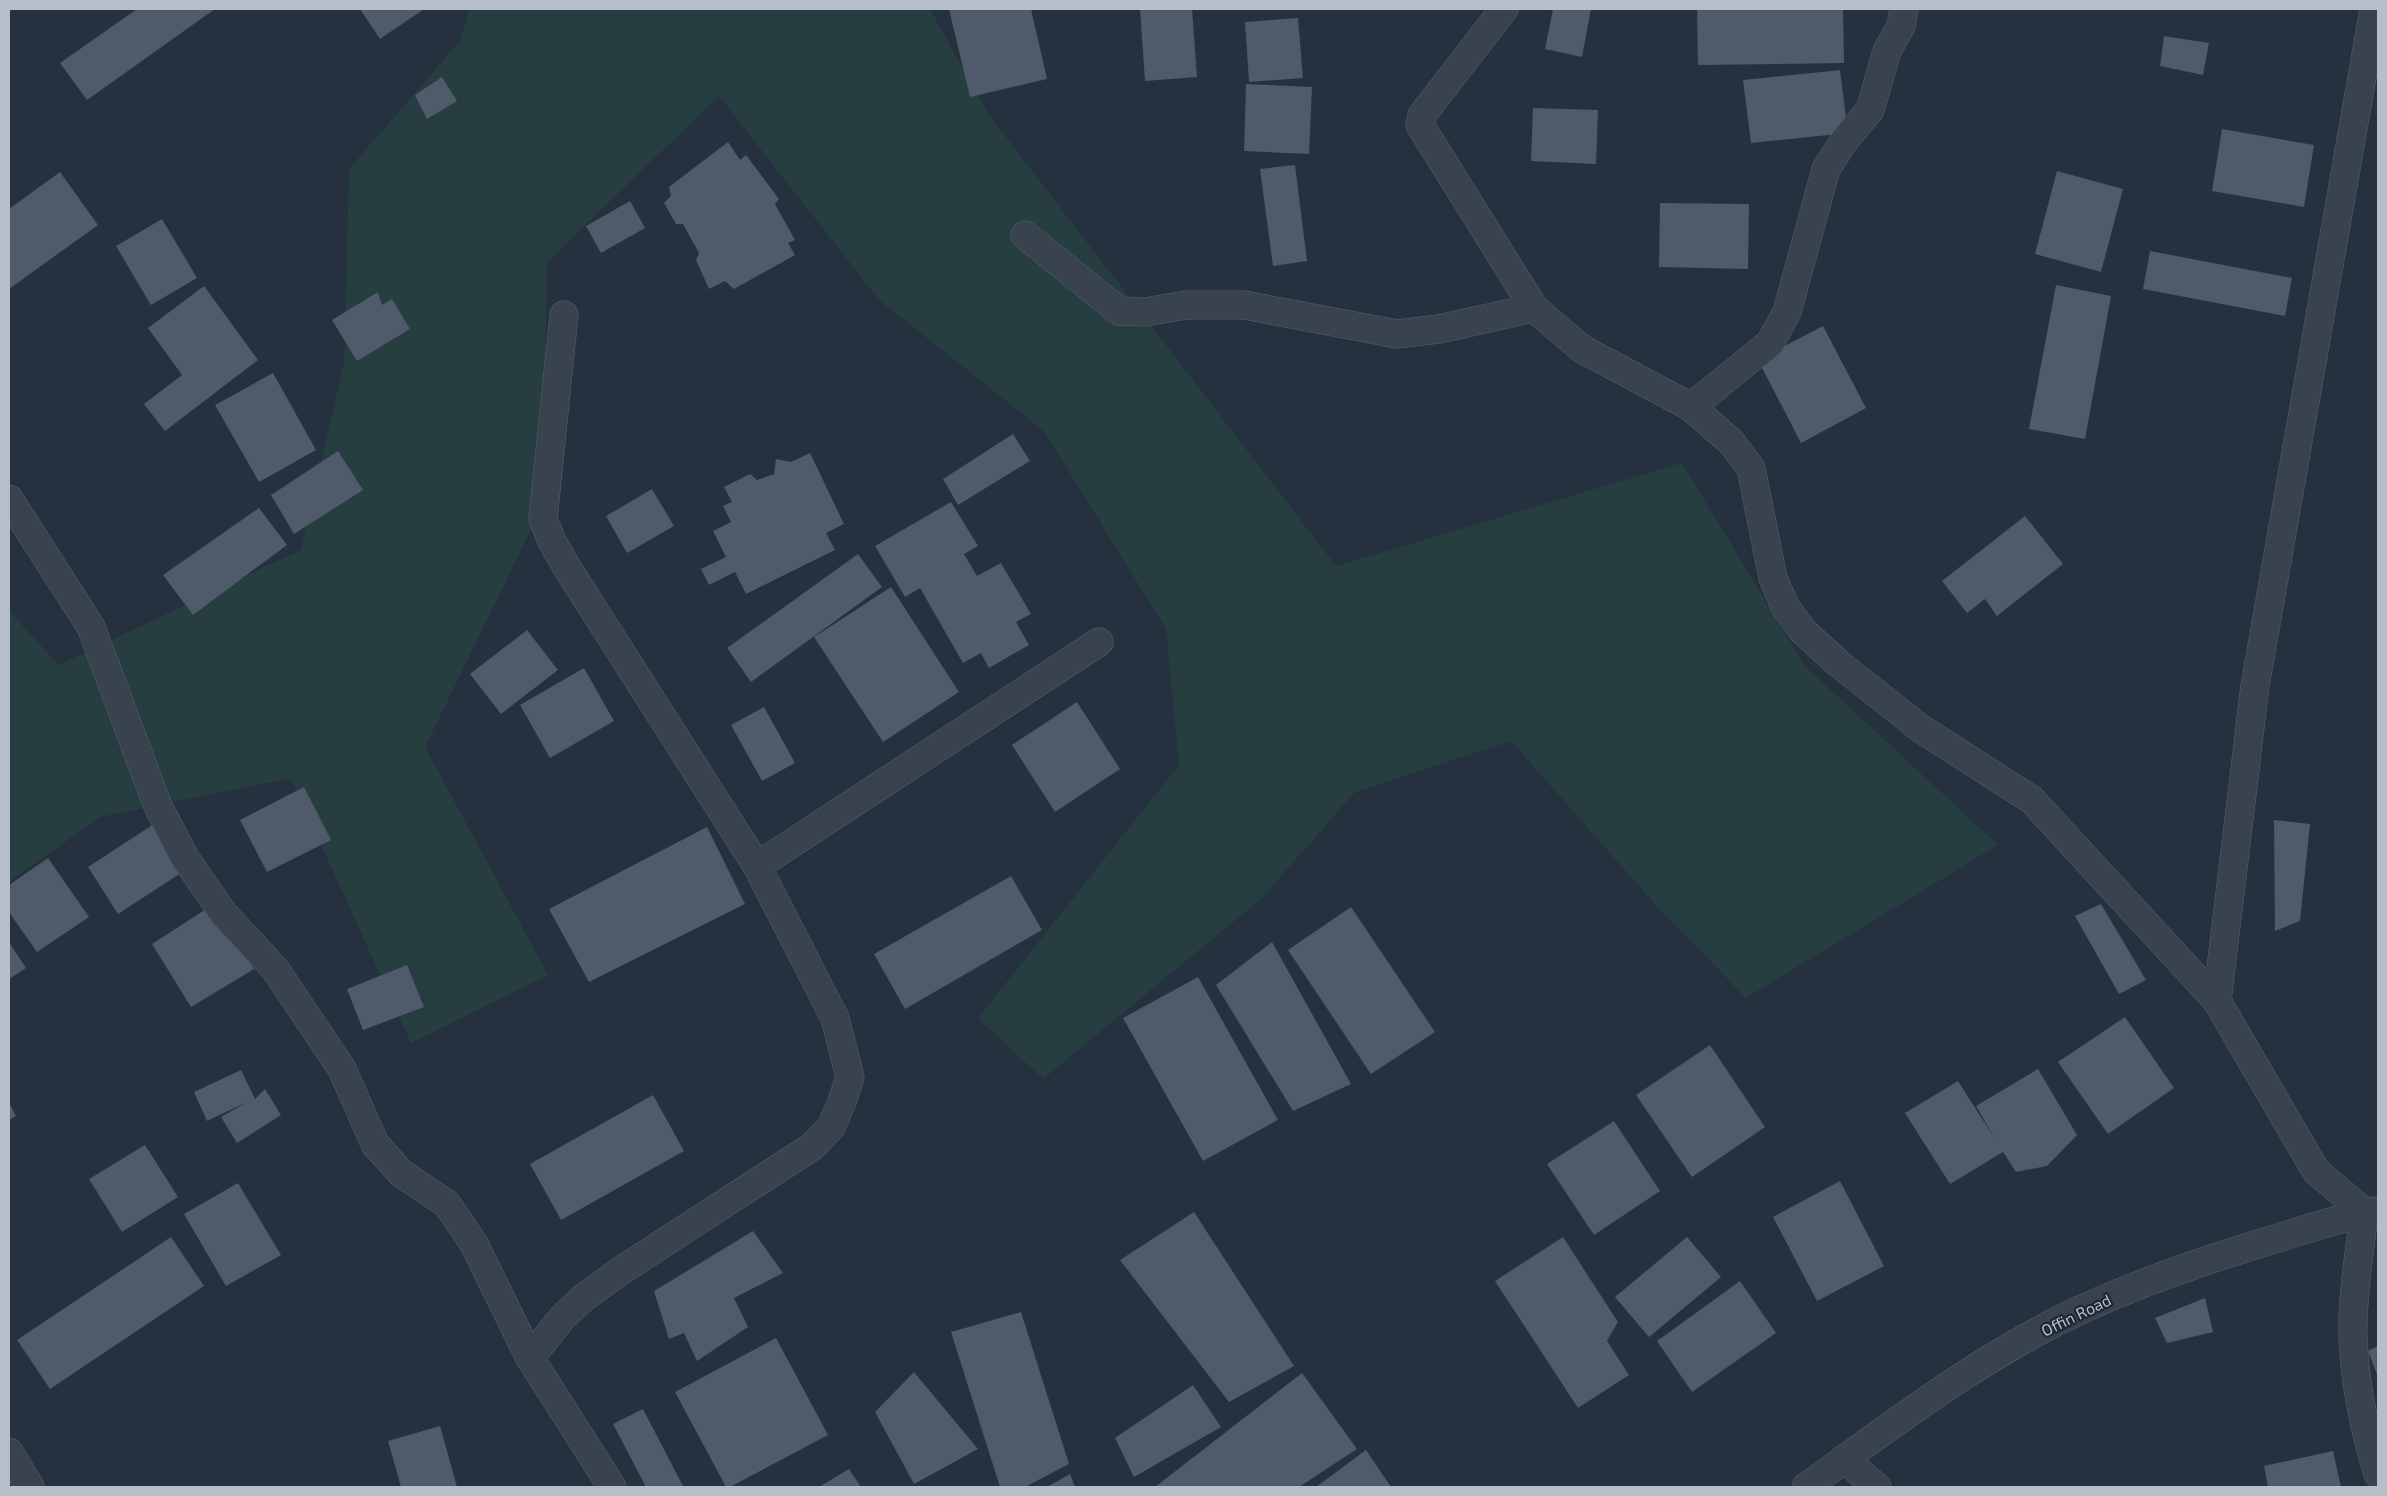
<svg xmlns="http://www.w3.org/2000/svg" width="2387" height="1496" font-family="'Exo 2',sans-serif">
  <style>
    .green { fill: #273e40 }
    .building { fill: #4f5a6a }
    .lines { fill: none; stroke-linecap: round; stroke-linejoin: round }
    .minor-casing { stroke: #57616c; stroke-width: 29 }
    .tertiary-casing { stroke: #57616c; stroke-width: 29 }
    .minor { stroke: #39434f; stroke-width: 28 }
    .tertiary { stroke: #39434f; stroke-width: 28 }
    .labels { text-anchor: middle; stroke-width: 4.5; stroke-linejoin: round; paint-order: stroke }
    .street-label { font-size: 16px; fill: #b6bec9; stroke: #1e2834 }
  </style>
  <rect width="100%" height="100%" fill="#25313f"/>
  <!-- green -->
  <polygon class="green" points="469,9 930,9 989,115 1336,566 1682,463 1805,666 1998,845 1746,998 1655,904 1511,741 1354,793 1261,899 1043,1079 978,1018 1179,765 1166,629 1044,431 879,300 719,96 547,262 543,505 425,747 548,975 411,1043 291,778 100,817 9,882 9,611 59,665 301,550 344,363 349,169 460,41"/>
  <!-- building -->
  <g class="building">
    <polygon points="137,9 215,9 87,100 60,63"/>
    <polygon points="360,9 424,9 380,39"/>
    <polygon points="949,9 1031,9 1047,79 970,97"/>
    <polygon points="1140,9 1192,9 1197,77 1145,81"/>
    <polygon points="1553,9 1591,9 1582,57 1545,49"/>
    <polygon points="1697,9 1843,9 1844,63 1698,65"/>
    <polygon points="1298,18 1303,78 1249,82 1245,22"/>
    <polygon points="2164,36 2209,43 2203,75 2160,66"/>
    <polygon points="1840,70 1848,133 1751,143 1743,80"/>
    <polygon points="442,77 457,101 427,119 415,95"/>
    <polygon points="1246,84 1312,87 1309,154 1244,151"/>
    <polygon points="1533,108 1598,110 1596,164 1531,161"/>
    <polygon points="2222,129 2314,145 2304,207 2212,191"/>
    <polygon points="728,142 740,160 746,155 779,199 775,204 795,240 788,243 795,255 734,289 725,281 709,289 696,260 699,253 683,224 676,224 664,203 671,196 669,187"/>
    <polygon points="1295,165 1307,261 1273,266 1260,169"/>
    <polygon points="2057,171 2123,189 2101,272 2035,254"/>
    <polygon points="60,172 98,225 9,289 9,209"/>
    <polygon points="630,201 645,228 601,253 586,226"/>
    <polygon points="1660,203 1749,204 1748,269 1659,267"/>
    <polygon points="162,219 197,278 151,305 116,246"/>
    <polygon points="2150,251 2292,278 2285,316 2143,289"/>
    <polygon points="2056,285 2111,296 2085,439 2029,429"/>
    <polygon points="204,286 258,360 165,431 144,404 182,375 148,328"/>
    <polygon points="378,292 382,305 392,299 410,329 357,361 332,320"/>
    <polygon points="1823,326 1866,408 1801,443 1758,360"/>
    <polygon points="273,373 316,450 259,482 215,405"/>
    <polygon points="1013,434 1030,461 958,505 943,479"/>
    <polygon points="338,451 363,490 294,534 271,495"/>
    <polygon points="810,453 844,524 826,533 835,550 746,594 735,572 709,585 701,569 726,557 713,531 731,522 723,506 732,502 724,487 750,474 757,480 774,474 776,459 791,462"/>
    <polygon points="652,489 674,526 627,553 606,516"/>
    <polygon points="951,502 978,546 964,554 977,576 1001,563 1031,614 1016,622 1029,645 989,668 981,653 963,663 920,588 905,597 875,546"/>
    <polygon points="259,508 287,545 193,615 163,575"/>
    <polygon points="2025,516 2063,564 1997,616 1985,599 1967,613 1942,581"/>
    <polygon points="858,554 882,587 751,682 727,648"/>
    <polygon points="891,587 959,692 883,742 814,637"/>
    <polygon points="527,630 558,670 501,714 470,674"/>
    <polygon points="584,668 614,721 550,758 520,705"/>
    <polygon points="1077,702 1120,769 1055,812 1012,745"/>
    <polygon points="764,707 795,763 762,781 731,725"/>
    <polygon points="304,787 331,840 267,872 240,820"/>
    <polygon points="2274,820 2310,824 2300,921 2275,931"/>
    <polygon points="154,824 184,871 118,914 88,867"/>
    <polygon points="707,827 745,904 589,982 549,909"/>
    <polygon points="48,858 89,917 37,952 9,912 9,885"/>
    <polygon points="1011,876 1042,930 905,1009 874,954"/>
    <polygon points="214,904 254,969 191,1007 152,944"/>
    <polygon points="2101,904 2146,980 2119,994 2075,916"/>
    <polygon points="1351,907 1435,1032 1371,1074 1288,950"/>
    <polygon points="9,942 26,968 9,979"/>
    <polygon points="1272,942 1351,1084 1293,1111 1216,985"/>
    <polygon points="407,965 424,1007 363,1030 347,989"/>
    <polygon points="1198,977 1278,1120 1203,1161 1123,1018"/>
    <polygon points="2125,1017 2174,1088 2108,1134 2058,1062"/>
    <polygon points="1710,1045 1765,1127 1692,1177 1636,1095"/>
    <polygon points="2038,1069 2077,1135 2047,1166 2016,1172 2003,1152 1950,1184 1905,1113 1958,1081 1995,1139 1976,1106"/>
    <polygon points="241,1070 255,1099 265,1089 281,1115 237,1143 221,1117 247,1102 207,1121 194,1092"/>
    <polygon points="653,1095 684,1151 561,1220 530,1164"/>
    <polygon points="9,1103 16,1116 9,1120"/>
    <polygon points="1614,1121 1660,1191 1594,1235 1547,1164"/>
    <polygon points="145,1145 178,1197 122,1232 89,1179"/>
    <polygon points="1840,1181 1884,1266 1817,1301 1773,1217"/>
    <polygon points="238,1183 281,1255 226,1286 184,1214"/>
    <polygon points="1194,1212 1294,1366 1229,1402 1120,1260"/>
    <polygon points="753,1231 783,1273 734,1298 748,1327 697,1361 684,1333 669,1339 654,1291"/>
    <polygon points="171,1237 204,1286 50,1389 17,1340"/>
    <polygon points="1563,1237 1618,1322 1607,1341 1629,1375 1578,1408 1495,1281"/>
    <polygon points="1687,1237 1721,1277 1649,1337 1615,1297"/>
    <polygon points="1740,1281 1776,1333 1692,1392 1657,1341"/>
    <polygon points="2205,1298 2213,1332 2167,1343 2155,1318"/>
    <polygon points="1021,1312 1069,1464 1025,1487 1000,1487 951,1332"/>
    <polygon points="776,1338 828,1435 730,1487 726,1487 675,1392"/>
    <polygon points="2378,1346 2378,1377 2368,1351"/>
    <polygon points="914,1372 978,1449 914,1484 875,1412"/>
    <polygon points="1302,1373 1357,1449 1299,1487 1155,1487"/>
    <polygon points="1193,1385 1221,1427 1134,1477 1115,1438"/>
    <polygon points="643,1409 683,1486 680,1487 646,1487 613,1424"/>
    <polygon points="440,1426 457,1487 401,1487 388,1441"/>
    <polygon points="1366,1450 1391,1487 1316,1487"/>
    <polygon points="2333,1451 2341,1487 2268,1487 2264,1466"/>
    <polygon points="849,1469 861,1487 819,1487"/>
    <polygon points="1070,1474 1075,1487 1047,1487"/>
  </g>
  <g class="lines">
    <!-- minor casing -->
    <g class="minor-casing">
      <g id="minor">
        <path d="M 1504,9 L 1422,115 L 1420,125 L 1534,308 L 1582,349 L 1691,407 L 1731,442 L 1751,468 L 1773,578 L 1785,606 L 1803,631 L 1838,663 L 1920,728 L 2032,800 L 2217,1001 L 2316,1171 L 2364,1212 C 2360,1252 2352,1294 2353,1334 C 2354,1383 2364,1428 2378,1474"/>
        <polyline points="1025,235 1119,311 1145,312 1186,305 1244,305 1397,334 1439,329 1534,308"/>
        <polyline points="1691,407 1770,343 1787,312 1826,169 1844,141 1870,110 1887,51 1901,26 1904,9"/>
        <polyline points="9,499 91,627 157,804 185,858 224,914 275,969 342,1069 375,1144 401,1173 447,1204 474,1244 530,1358 612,1487"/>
        <polyline points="757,866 1099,642"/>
        <polyline points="2217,1001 2255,686 2374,9"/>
        <polyline points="530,1358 562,1318 582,1299 619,1272 813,1146 831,1127 842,1102 850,1077 835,1018 757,866 566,566 552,541 543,519 564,315"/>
        <polyline points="9,1452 30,1487"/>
        <polyline points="1844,1459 1877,1487"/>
      </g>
    </g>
    <!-- tertiary casing -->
    <g class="tertiary-casing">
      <path id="tertiary" d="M 1806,1487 C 1896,1422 1987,1352 2089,1306 C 2178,1266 2271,1240 2364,1212 L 2378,1211"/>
    </g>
    <!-- minor -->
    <use href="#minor" class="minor"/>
    <!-- tertiary -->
    <use href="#tertiary" class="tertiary"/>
  </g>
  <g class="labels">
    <!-- street labels -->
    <g class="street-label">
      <text transform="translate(2076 1315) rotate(-26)" y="6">Offin Road</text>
    </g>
  </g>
  <!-- border -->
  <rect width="2387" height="1496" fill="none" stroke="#b6bec9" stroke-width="20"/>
</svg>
